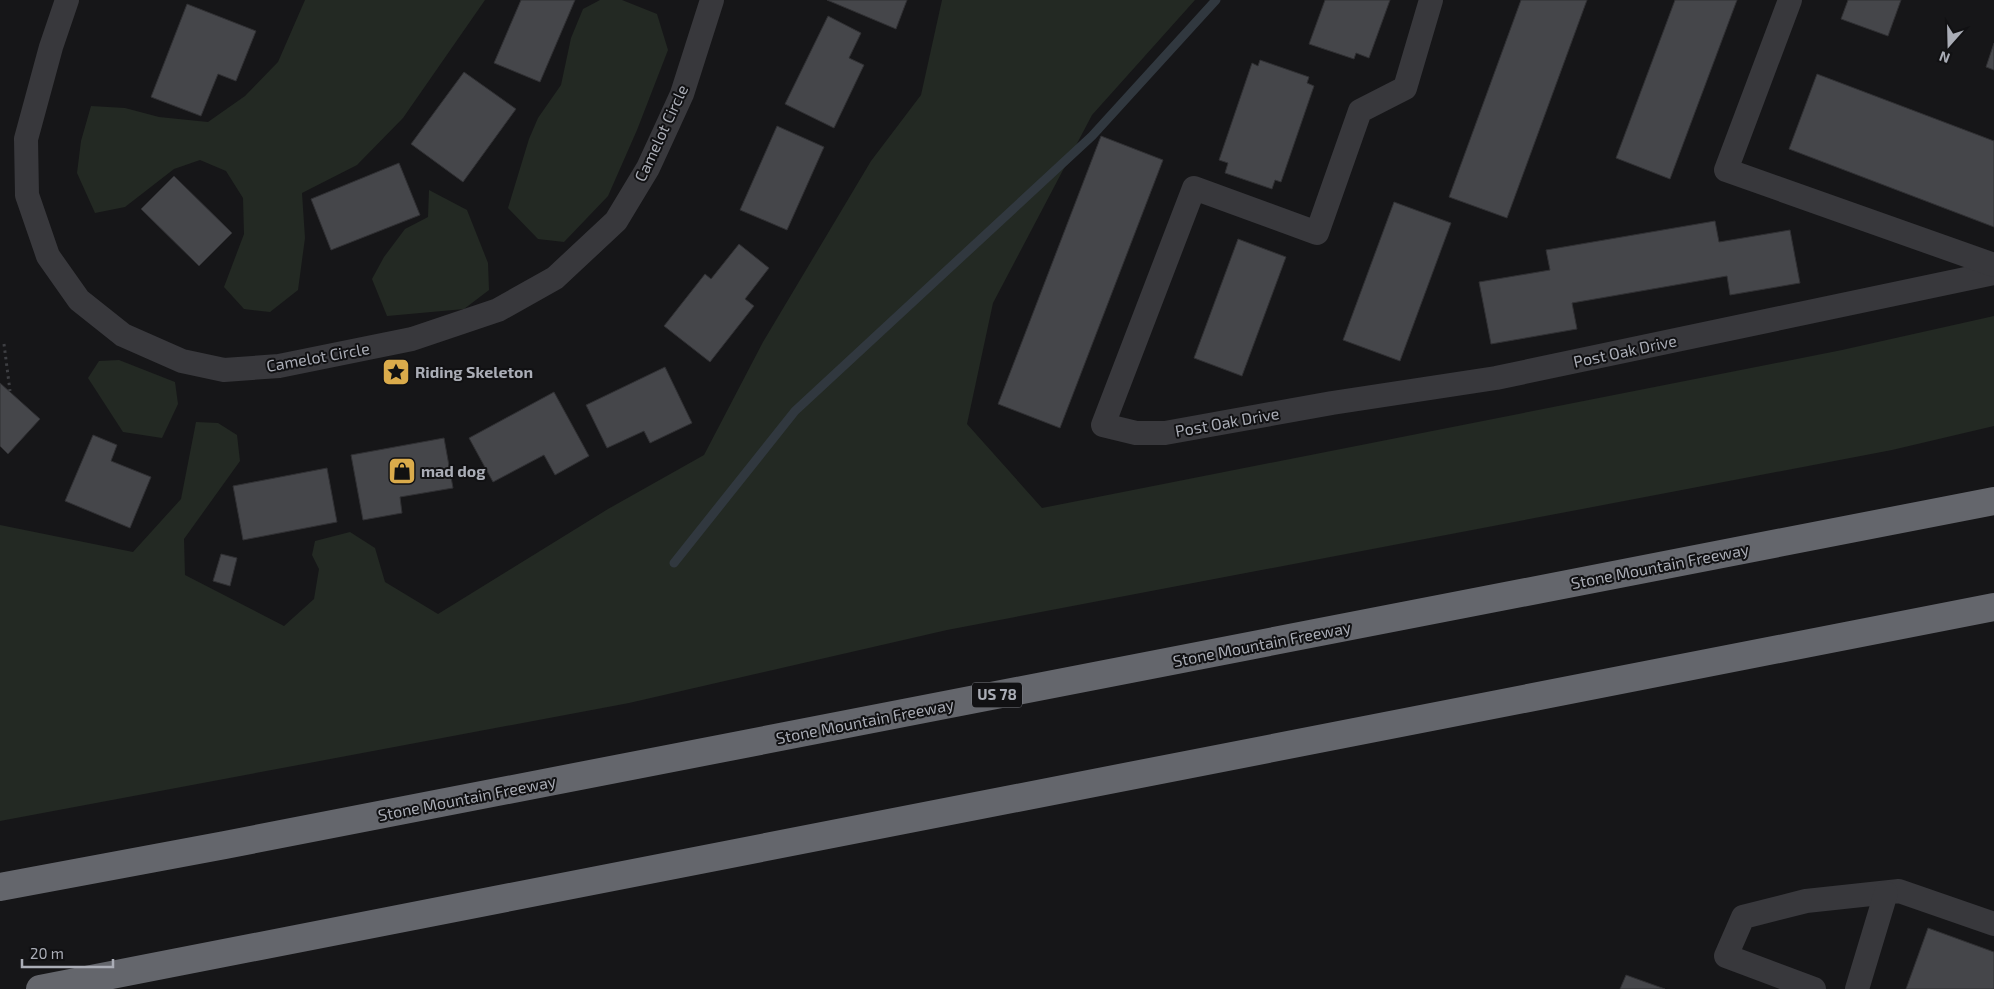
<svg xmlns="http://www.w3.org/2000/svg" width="1994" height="989" font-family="'Exo 2',sans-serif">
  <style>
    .green { fill: #232923 }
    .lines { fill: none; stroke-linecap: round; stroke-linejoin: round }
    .stream { stroke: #31383f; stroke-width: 9 }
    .building { fill: #45464a; stroke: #303033 }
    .path { stroke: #3e3f43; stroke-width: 3; stroke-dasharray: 2.5 4; stroke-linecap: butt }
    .minor { stroke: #38383c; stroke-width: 24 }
    .motorway { stroke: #64666c; stroke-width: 28 }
    .labels { text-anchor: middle; stroke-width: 4; stroke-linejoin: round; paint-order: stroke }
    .shield { fill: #111113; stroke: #7c7e85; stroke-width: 1 }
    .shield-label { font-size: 15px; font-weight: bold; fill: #aaadb6 }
    .street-label { font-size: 16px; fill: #aaadb6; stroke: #111113 }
    .poi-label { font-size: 16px; font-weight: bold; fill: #aaadb6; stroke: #111113; text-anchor: start }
  </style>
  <rect width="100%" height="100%" fill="#161618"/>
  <!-- green -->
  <g class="green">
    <polygon points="305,0 485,0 403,118 357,165 302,193 305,238 298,290 270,312 244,309 224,287 244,234 243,198 226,171 200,160 174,169 125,207 95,213 77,173 81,141 91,106 125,108 159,117 208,122 245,96 278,62"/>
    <polygon points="600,0 622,0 657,14 668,50 637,130 608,196 564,242 538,239 508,208 529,139 538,118 561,85 571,38 583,9"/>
    <polygon points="942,0 1195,0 1092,115 993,303 967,424 1042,508 1842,350 1994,316 1994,426 1892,450 947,630 629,703 0,821 0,525 133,552 181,499 196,422 218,423 237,435 240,461 184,539 185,575 284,626 314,599 319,569 312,555 315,541 350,532 375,548 385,582 438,614 608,509 704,455 763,342 871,161 921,95"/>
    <polygon points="429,190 467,210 488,263 489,290 464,309 387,316 372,279 384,257 405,229 428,217"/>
    <polygon points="119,360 175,382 178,404 162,438 123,432 88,378 99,361"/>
  </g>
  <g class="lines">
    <!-- stream -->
    <polyline class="stream" points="674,563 795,411 1092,136 1216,0"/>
  </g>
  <!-- building -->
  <g class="building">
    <polygon points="521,0 575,0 540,82 494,63"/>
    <polygon points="827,0 907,0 896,29"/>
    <polygon points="1325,0 1390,0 1369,58 1356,53 1354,59 1309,44"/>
    <polygon points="1521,0 1587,0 1507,218 1449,197"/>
    <polygon points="1675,0 1737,0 1670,179 1616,158"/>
    <polygon points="1848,0 1901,0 1888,36 1841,19"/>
    <polygon points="187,4 256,31 236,81 218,74 201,116 151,97"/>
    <polygon points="828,16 861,33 849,58 864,65 834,128 785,104"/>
    <polygon points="1994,43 1994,70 1986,67"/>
    <polygon points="1260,60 1309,77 1307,83 1314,86 1281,182 1275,180 1272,189 1225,173 1228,163 1219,160 1252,63 1258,66"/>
    <polygon points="464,72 516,109 463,182 411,144"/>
    <polygon points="1817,74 1994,141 1994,227 1789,149"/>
    <polygon points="777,126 824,147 787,230 740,210"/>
    <polygon points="1101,136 1163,160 1060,428 998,404"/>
    <polygon points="399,163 420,215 331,250 311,199"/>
    <polygon points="174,176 232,233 199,266 141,209"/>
    <polygon points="1394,202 1451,223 1400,361 1343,340"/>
    <polygon points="1715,221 1719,242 1790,230 1800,283 1730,295 1727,276 1572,303 1577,329 1491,344 1479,282 1550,270 1546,250"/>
    <polygon points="1238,239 1286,257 1242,376 1194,358"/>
    <polygon points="739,244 769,268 745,299 754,306 710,362 664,326 705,274 711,279"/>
    <polygon points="665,367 692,423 650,443 644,431 607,448 586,405"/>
    <polygon points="0,383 40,419 8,454 0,446"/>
    <polygon points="554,392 589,456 555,475 544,455 493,482 469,438"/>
    <polygon points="93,435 117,445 111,461 151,477 130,528 65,501"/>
    <polygon points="444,438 453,488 400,497 402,513 363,520 351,455"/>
    <polygon points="327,468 337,522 243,540 233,486"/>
    <polygon points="221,554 237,558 230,586 213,581"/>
    <polygon points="1928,928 1994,952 1994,989 1906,989"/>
    <polygon points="1626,975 1665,989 1620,989"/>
  </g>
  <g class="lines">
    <!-- path -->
    <polyline class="path" points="4,344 10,391"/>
    <!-- minor -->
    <g class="minor">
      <polyline points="67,0 51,47 26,139 27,195 48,256 79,300 123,335 182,361 224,370 279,366 412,339 498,310 555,278 616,221 648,168 682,94 712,0"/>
      <polyline points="1431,0 1405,88 1360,111 1317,233 1194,188 1103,425 1136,433 1165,433 1332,403 1496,378 1994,273"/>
      <polyline points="1790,0 1726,170 1994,265"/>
      <polyline points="1814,989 1726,956 1743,917 1806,901 1899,891 1994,924"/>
      <polyline points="1857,989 1886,893"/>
    </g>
    <!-- motorway -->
    <g class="motorway">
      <polyline points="0,887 225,845 1994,501"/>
      <polyline points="40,989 1994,607"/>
    </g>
  </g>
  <!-- icons -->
  <defs>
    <g id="sight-square" transform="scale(1.4375)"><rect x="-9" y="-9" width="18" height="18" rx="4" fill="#daab4b" stroke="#111113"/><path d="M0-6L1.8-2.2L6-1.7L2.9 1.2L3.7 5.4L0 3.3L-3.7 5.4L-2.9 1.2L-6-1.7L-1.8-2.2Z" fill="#111"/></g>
    <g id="shop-square" transform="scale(1.4375)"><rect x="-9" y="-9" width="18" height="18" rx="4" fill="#daab4b" stroke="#111113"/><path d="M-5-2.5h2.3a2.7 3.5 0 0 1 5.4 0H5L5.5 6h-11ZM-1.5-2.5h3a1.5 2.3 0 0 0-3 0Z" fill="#111"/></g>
  </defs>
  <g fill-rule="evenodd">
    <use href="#sight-square" x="396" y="372"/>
    <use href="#shop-square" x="402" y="471"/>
  </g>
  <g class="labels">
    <!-- shield labels -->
    <rect class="shield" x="972" y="682.5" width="50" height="25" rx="4"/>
    <g class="shield-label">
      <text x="997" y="700">US 78</text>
    </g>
    <!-- street labels -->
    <g class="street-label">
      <text transform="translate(661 133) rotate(-65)" y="6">Camelot Circle</text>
      <text transform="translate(1625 351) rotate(-12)" y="6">Post Oak Drive</text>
      <text transform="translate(318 357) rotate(-10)" y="6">Camelot Circle</text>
      <text transform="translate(1227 422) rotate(-10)" y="6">Post Oak Drive</text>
      <text transform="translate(1660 566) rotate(-11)" y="6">Stone Mountain Freeway</text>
      <text transform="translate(1262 644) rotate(-11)" y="6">Stone Mountain Freeway</text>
      <text transform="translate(865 721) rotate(-11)" y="6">Stone Mountain Freeway</text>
      <text transform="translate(467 798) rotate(-11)" y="6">Stone Mountain Freeway</text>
    </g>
    <!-- poi labels -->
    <g class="poi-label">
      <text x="415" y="378">Riding Skeleton</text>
      <text x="421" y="477">mad dog</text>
    </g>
  </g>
  <!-- north arrow -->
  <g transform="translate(1949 45) rotate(200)" stroke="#111113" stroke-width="4" paint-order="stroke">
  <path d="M0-4L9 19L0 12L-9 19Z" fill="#aaadb6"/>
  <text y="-8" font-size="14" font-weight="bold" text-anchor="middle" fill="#aaadb6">N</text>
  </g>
  <!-- scale -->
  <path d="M22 959v8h91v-8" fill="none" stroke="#aaadb6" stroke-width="2.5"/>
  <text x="30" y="959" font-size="15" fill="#aaadb6" stroke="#111113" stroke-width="4" paint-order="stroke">20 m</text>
</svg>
